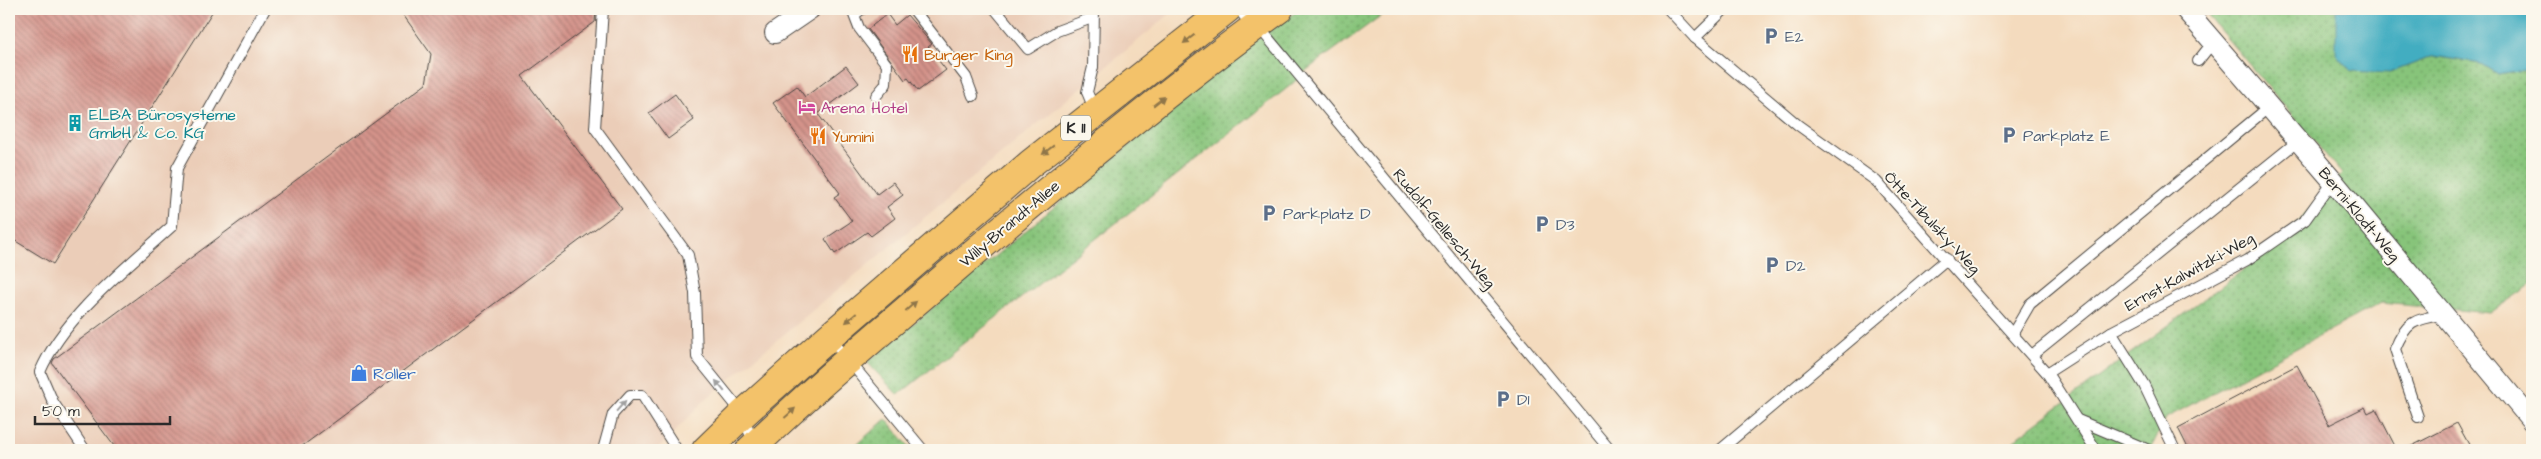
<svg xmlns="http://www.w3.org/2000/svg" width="2541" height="459" font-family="'Architects Daughter',sans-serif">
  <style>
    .built { fill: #ebcdb8 }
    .grass { fill: url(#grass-dots); stroke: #597852 }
    .water { fill: #42adc1; stroke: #366c76 }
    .building { fill: url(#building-back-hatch) }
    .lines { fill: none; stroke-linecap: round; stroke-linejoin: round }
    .service-casing { stroke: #494541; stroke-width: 12 }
    .minor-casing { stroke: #494541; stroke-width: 22 }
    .primary-casing { stroke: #494541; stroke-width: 30 }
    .service { stroke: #fff; stroke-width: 10 }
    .minor { stroke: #fff; stroke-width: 20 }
    .primary { stroke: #f3c26a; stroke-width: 28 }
    .oneway { fill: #8f764a }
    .oneway2 { fill: #a0a0a0 }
    .labels { text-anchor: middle; stroke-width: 4; stroke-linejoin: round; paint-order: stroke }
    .shield { fill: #fbf7ec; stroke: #696865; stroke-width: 1 }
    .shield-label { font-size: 15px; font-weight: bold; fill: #2b2b2b }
    .service-label { font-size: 16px; fill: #4e5e75; stroke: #fbf7ec; text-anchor: start }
    .food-label { font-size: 16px; fill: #c56008; stroke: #fbf7ec; text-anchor: start }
    .hotel-label { font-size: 16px; fill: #b23c85; stroke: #fbf7ec; text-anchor: start }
    .culture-label { font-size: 16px; fill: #0d838f; stroke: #fbf7ec; text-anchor: start }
    .street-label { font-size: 16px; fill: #2b2b2b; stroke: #fbf7ec }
    .shop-label { font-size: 16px; fill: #366cbe; stroke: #fbf7ec; text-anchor: start }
  </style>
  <defs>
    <pattern id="grass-dots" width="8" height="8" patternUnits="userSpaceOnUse" patternTransform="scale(1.25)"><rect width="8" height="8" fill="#87c47a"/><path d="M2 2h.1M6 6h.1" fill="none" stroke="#6f9f64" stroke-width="1.8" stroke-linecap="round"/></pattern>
    <pattern id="building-back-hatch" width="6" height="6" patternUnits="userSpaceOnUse" patternTransform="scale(1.25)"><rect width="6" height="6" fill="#d4938a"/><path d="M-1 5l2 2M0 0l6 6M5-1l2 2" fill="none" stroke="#ac7871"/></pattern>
  </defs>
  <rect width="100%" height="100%" fill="#fbf7ec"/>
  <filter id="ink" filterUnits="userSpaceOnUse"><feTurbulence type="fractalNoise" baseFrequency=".02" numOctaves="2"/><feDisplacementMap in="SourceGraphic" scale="10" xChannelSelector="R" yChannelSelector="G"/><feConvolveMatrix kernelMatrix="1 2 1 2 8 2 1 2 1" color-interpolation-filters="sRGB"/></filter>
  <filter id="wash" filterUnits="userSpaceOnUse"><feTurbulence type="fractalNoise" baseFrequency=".0096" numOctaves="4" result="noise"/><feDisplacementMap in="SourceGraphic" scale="20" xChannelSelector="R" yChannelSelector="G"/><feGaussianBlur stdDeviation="1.12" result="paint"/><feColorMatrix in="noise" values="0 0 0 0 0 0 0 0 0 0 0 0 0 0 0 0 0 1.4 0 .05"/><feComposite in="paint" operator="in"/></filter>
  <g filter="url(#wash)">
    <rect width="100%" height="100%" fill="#f4dbbe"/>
    <!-- built -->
    <polygon class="built" points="9,9 1176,9 707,398 657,450 9,450"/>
    <!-- grass -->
    <g class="grass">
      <polygon points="1300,9 1390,9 1308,69 1291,85 898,395 867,362 1255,41"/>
      <polygon points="2202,9 2336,9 2337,31 2389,73 2434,56 2481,64 2497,74 2532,69 2532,284 2490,313 2381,303 2166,418 2150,450 2005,450 2019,436 2274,247 2342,174"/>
      <polygon points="886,419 912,450 850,450"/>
    </g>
    <!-- water -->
    <polygon class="water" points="2336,9 2532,9 2532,69 2497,74 2481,64 2434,56 2389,73 2351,71 2336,54"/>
    <g id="blocks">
      <!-- building -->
      <g class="building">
        <polygon points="9,9 214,9 53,264 9,237"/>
        <polygon points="399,9 596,9 595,22 522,76 622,209 297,450 117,450 52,363 54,359 426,84 431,54"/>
        <polygon points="887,14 895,25 907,15 932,44 928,47 946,70 918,91 908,78 905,80 868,29"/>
        <polygon points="846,66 859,83 818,114 877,194 893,182 903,195 887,207 895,218 871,236 867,232 835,254 825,239 852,221 834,197 840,193 773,103 797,86 805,97"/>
        <polygon points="675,94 694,120 668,139 649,113"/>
        <polygon points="2297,365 2329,425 2365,407 2368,413 2376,409 2397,450 2189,450 2178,428"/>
        <polygon points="2457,423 2472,450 2404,450"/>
      </g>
    </g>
  </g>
  <g filter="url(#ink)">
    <use href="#blocks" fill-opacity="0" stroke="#494541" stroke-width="1"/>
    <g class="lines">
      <!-- service casing -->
      <g class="service-casing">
        <g id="service">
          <polyline points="603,9 595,128 688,255 695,293 697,357 743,414 753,443"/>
          <polyline points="862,9 854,15 859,28 887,65 886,84 876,96"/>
          <polyline points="913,9 966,77 973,96"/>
          <polyline points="995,9 1028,49 1057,31 1092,18"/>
          <polyline points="1094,9 1093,67 1087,92 1095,111"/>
          <polyline points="1668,9 1695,38 1798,125 1876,181 2047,373 2096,450"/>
          <polyline points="1258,26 1610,450"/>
          <polyline points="1695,38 1725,9"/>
          <polyline points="2198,61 2213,42"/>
          <polyline points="2111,332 2144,385 2175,450"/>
          <polyline points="2013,333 2030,304 2269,107"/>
          <polyline points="830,338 923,450"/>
          <polyline points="2032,355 2298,141"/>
          <polyline points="2047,373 2111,332 2247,260 2305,220 2333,181"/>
          <path d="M 2418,417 L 2395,349 C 2406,322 2414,319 2443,315"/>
          <polyline points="2078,420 2149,450"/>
          <path d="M 85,450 L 53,402 L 40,372 C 64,316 128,266 172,226 L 177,168 L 265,9"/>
          <polyline points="603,450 613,414 630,395 642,395 677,450"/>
          <polyline points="1720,450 1947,259"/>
        </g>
      </g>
      <!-- minor casing -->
      <g class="minor-casing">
        <g id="minor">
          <polyline points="1245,9 1257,25"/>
          <polyline points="2185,9 2333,181 2532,421"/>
          <polyline points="775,33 810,9"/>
        </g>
      </g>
      <!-- primary casing -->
      <g class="primary-casing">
        <g id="primary">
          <polyline points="706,450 743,414 829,337 1030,164 1227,9"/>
          <path d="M 750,450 C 812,390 878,334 944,278 C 1053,185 1164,93 1279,9"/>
        </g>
      </g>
      <!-- service -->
      <use href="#service" class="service"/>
      <!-- minor -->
      <use href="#minor" class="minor"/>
      <!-- primary -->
      <use href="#primary" class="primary"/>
    </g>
    <!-- one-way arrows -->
    <defs><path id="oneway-solid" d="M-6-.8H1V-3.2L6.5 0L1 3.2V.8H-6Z" transform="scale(1.25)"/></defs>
    <g class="oneway">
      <use href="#oneway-solid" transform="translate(1189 39) rotate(142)"/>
      <use href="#oneway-solid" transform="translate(1159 101) rotate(-38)"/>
      <use href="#oneway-solid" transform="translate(1048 150) rotate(142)"/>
      <use href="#oneway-solid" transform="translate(911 306) rotate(-41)"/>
      <use href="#oneway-solid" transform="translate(851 318) rotate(139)"/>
      <use href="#oneway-solid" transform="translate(790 413) rotate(-42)"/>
    </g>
    <g class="oneway2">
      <use href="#oneway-solid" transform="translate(720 386) rotate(-129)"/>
      <use href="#oneway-solid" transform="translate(621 406) rotate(-49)"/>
    </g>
  </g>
  <!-- icons -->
  <defs>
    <g id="parking-bare" transform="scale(1.35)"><path d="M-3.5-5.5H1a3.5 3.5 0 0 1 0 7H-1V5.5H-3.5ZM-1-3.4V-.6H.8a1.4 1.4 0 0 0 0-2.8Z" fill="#5c6f8a" stroke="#fbf7ec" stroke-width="2.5" paint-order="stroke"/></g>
    <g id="restaurant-bare" transform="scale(1.35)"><path d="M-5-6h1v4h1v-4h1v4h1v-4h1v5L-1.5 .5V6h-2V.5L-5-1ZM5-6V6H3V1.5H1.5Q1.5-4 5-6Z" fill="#e8710a" stroke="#fbf7ec" stroke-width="2.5" paint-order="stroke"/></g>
    <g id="hotel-bare" transform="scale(1.35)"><path d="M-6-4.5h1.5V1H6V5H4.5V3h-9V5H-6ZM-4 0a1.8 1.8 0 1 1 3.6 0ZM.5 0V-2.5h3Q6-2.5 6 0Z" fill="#d1479c" stroke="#fbf7ec" stroke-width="2.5" paint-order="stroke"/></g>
    <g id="building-bare" transform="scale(1.35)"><path d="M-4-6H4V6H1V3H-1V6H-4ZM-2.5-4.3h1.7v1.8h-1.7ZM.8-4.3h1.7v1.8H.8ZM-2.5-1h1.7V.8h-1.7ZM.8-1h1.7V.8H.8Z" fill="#0f9aa8" stroke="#fbf7ec" stroke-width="2.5" paint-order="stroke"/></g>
    <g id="shop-bare" transform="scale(1.35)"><path d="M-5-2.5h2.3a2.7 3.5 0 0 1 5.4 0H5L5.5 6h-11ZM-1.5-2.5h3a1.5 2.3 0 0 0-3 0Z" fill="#3f7fe0" stroke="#fbf7ec" stroke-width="2.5" paint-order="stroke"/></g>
  </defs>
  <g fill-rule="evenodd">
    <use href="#parking-bare" x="1771" y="36"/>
    <use href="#restaurant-bare" x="910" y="54"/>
    <use href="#hotel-bare" x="807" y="107"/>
    <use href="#building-bare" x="75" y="123"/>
    <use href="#parking-bare" x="2009" y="135"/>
    <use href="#restaurant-bare" x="818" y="136"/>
    <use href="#parking-bare" x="1269" y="213"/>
    <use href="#parking-bare" x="1542" y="224"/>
    <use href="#parking-bare" x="1772" y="265"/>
    <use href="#shop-bare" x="359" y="373"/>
    <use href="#parking-bare" x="1503" y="399"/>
  </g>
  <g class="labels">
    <!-- shield labels -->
    <rect class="shield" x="1061" y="115.5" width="30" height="25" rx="4"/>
    <g class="shield-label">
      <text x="1076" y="133">K 11</text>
    </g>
    <!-- service labels -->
    <g class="service-label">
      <text x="1785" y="42">E2</text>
      <text x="2023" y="141">Parkplatz E</text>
      <text x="1283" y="219">Parkplatz D</text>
      <text x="1556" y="230">D3</text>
      <text x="1786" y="271">D2</text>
      <text x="1517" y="405">D1</text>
    </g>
    <!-- food labels -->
    <g class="food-label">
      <text x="924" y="60">Burger King</text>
      <text x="832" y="142">Yumini</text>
    </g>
    <!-- hotel labels -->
    <g class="hotel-label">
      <text x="821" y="113">Arena Hotel</text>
    </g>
    <!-- culture labels -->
    <g class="culture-label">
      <text x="89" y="120">ELBA Bürosysteme<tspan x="89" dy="18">GmbH &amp; Co. KG</tspan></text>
    </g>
    <!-- street labels -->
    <g class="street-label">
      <text transform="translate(2360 214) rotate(50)" y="6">Berni-Klodt-Weg</text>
      <text transform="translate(1933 222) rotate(47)" y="6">Ötte-Tibulsky-Weg</text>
      <text transform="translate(1009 223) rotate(-40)" y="6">Willy-Brandt-Allee</text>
      <text transform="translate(1445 228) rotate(50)" y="6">Rudolf-Gellesch-Weg</text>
      <text transform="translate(2189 271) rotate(-29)" y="6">Ernst-Kalwitzki-Weg</text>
    </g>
    <!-- shop labels -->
    <g class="shop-label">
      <text x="373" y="379">Roller</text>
    </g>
  </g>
  <!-- margin -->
  <rect width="2541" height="459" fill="none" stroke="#fbf7ec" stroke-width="30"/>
  <!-- scale -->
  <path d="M35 416v8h135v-8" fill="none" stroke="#2b2b2b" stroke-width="2.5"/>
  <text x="42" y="416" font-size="15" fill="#2b2b2b" stroke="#fbf7ec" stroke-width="4" paint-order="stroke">50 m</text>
</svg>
